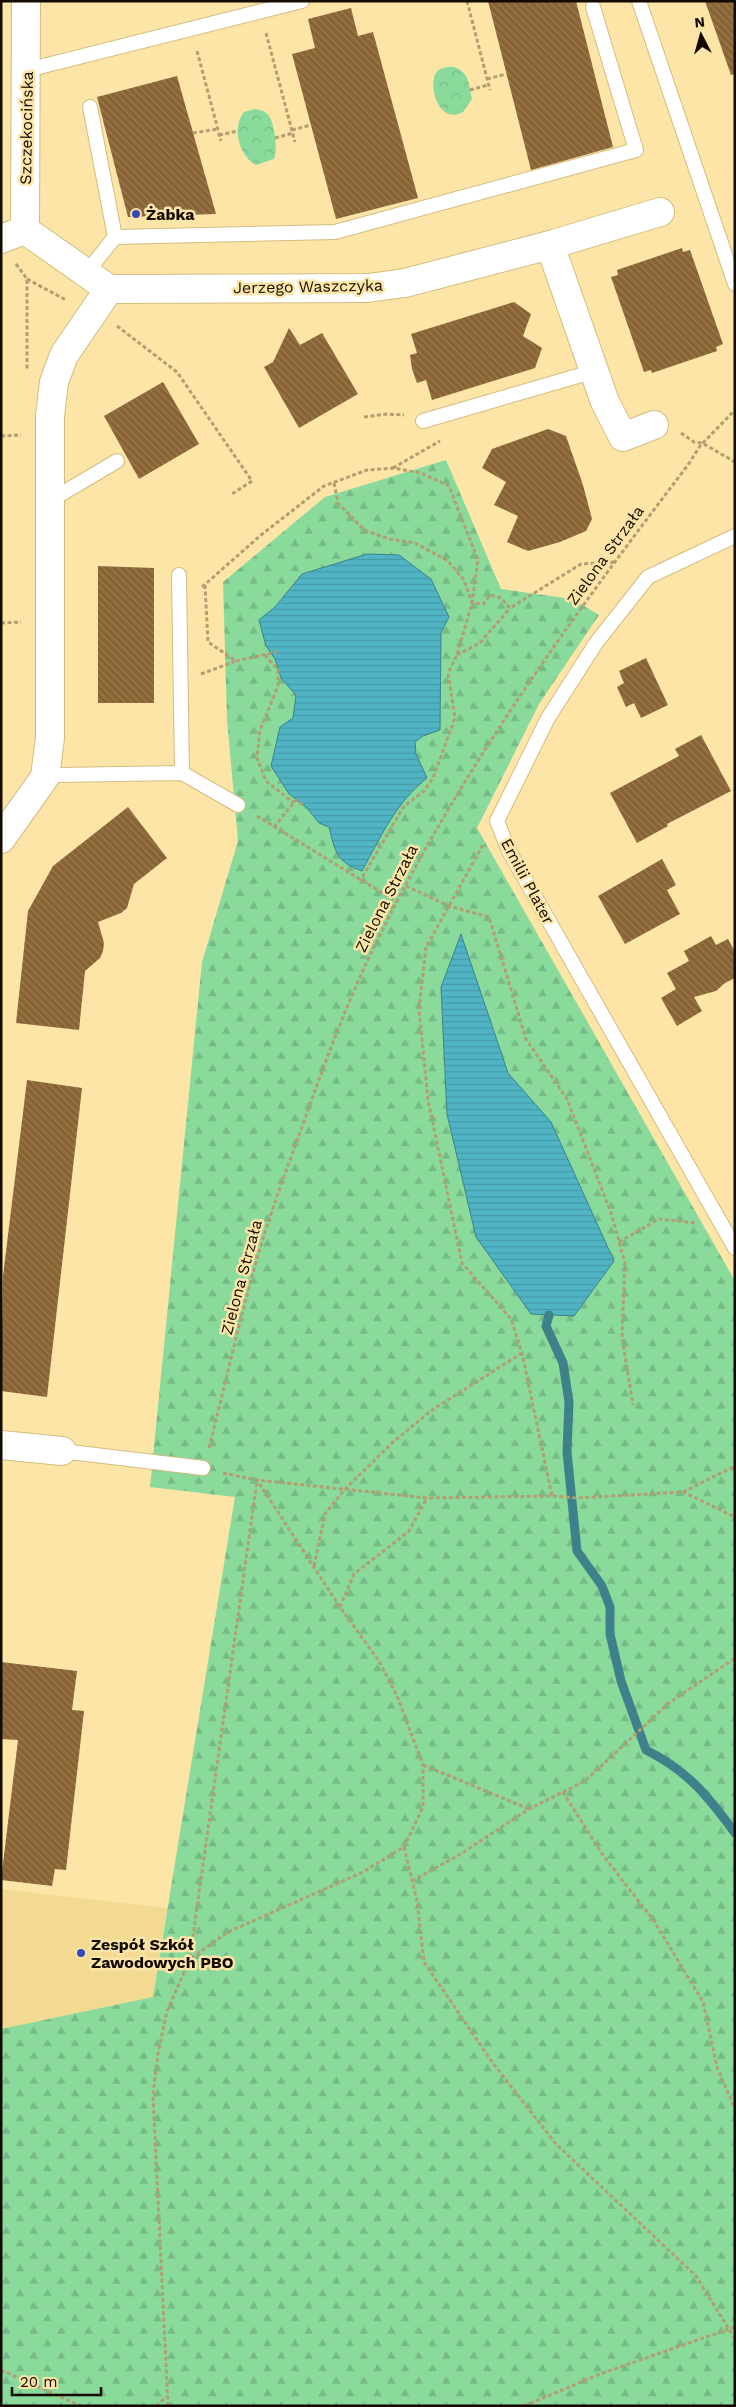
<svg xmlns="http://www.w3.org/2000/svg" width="736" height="2407" font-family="'Work Sans',sans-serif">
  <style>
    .built { fill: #f3da93 }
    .forest { fill: url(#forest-firs) }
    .park { fill: url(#park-crowns) }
    .water { fill: url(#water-rules); stroke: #3e818a }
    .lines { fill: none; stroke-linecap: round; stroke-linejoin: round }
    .stream { stroke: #3e818a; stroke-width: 9 }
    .building { fill: url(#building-back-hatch) }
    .service-casing { stroke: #d3bc7f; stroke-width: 16 }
    .minor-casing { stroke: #d3bc7f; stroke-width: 30 }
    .path { stroke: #b19f71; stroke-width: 3; stroke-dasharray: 4 2.5; stroke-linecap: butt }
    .service { stroke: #fff; stroke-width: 14 }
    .minor { stroke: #fff; stroke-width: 28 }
    .poi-dot { fill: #3548ba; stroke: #fce5a7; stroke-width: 2 }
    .labels { text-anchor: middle; stroke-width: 5; stroke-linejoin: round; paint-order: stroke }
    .street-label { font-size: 16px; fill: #130b00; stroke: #fce5a7 }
    .poi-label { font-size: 16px; font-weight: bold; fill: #130b00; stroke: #fce5a7; text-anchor: start }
  </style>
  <defs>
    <pattern id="forest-firs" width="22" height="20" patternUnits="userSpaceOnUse" patternTransform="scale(1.25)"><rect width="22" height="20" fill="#8ada9c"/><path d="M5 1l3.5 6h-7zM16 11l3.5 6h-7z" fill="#76ba85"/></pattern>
    <pattern id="park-crowns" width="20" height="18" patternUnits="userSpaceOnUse" patternTransform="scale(1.25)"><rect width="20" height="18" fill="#8ada9c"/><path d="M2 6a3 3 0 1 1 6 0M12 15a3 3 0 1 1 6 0" fill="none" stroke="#76ba85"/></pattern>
    <pattern id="water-rules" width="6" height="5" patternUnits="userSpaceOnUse" patternTransform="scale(1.25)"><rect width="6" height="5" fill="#50b4c5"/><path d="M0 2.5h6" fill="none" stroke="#4599a7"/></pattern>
    <pattern id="building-back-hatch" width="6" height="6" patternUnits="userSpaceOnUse" patternTransform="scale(1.25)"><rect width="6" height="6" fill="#8a6332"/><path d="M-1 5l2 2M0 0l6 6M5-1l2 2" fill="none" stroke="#987c58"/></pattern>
  </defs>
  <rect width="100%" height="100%" fill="#fce5a7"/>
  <!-- built -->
  <polygon class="built" points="1,1889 167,1908 153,1997 1,2029"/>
  <!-- forest -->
  <polygon class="forest" points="446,460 501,589 572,599 599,615 539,704 477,828 735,1281 735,2406 1,2406 1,2029 153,1997 235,1497 150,1487 202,962 238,841 227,719 223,582 325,497"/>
  <!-- park -->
  <g class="park">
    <path d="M 454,67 C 469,72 469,84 472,99 L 463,112 C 438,126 428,84 436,73 C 440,67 447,67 454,67 Z"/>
    <path d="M 255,109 C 258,110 263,110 266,113 C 275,119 278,150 274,159 L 256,165 C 238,155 232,127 244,112 Z"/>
  </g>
  <!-- water -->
  <g class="water">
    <path d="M 367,554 L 399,555 L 431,579 L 449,617 L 441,633 L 440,730 L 423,736 L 415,742 L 416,754 L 427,778 C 397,801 380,838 362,871 C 336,862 335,851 329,827 L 319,823 L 307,808 L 289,794 L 271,766 L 280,727 L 293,718 L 296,695 L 281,678 L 275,659 L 266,646 L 259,620 L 275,607 L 302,574 Z"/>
    <polygon points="461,934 508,1073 551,1122 614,1261 574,1316 531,1314 476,1237 447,1114 441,987"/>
  </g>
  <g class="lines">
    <!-- stream -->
    <path class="stream" d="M 549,1315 L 546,1326 L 563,1363 L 569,1402 L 567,1452 L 577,1551 L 602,1586 L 610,1607 L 610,1634 L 621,1681 L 646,1750 C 688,1771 708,1796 735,1833"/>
  </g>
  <!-- building -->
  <g class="building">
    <polygon points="488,1 576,1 613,147 531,170"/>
    <polygon points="705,1 735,1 735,74 731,75"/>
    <polygon points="351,8 358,36 373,32 418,198 336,219 292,54 315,48 308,19"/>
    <polygon points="177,76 216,214 128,217 97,97"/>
    <polygon points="682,248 683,252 690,250 723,344 716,347 717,351 652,373 651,370 644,372 611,277 618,275 617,270"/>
    <polygon points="514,302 531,314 523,336 542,348 535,368 432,400 426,380 417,383 412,369 410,355 417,353 411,334"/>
    <polygon points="289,328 300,345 322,333 358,394 299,428 264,367 273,362"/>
    <polygon points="163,382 199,444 139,479 104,416"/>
    <polygon points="548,429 566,436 583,485 592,519 586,531 560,542 528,551 507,542 518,516 494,505 506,482 482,468 492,449"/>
    <polygon points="98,566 154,568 154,703 98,703"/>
    <polygon points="646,658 668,705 641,718 634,703 626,707 617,687 624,683 619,671"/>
    <polygon points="701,735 731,791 667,824 668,826 637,843 610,793 679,756 675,749"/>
    <polygon points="128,807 167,858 134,884 127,908 121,913 98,922 104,943 103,951 100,958 85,971 79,1030 16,1023 28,911 53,866"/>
    <polygon points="662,859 676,885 667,890 680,914 625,944 598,896"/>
    <polygon points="711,936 716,945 728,939 735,952 735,978 725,983 716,991 694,997 702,1011 677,1026 661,998 676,989 667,973 689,961 684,951"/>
    <polygon points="27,1080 82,1088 47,1397 1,1391 3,1276"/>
    <polygon points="1,1662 77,1671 72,1710 84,1711 66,1870 55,1869 52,1886 1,1880 18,1740 1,1739"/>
  </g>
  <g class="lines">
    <!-- service casing -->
    <g class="service-casing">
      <g id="service">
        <polyline points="639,1 735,284"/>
        <polyline points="27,70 302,1"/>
        <polyline points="90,107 115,237"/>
        <polyline points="86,273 115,237 335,232 636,150 593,7"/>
        <polyline points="423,421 595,371"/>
        <polyline points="51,500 117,461"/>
        <polyline points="735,536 648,577 596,643 548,718 497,821 509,851 735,1248"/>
        <polyline points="179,575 182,773"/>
        <polyline points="45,777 58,775 182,773 238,805"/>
        <polyline points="62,1451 203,1468"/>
      </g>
    </g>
    <!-- minor casing -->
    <g class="minor-casing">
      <g id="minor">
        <polyline points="25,230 109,289 368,288 405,283 550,245 660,212"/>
        <polyline points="25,230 26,1"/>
        <polyline points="1,239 25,230"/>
        <polyline points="550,245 605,402 623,437 654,425"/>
        <polyline points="1,839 45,777 50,738 50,416 54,382 64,355 109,289"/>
        <polyline points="1,1445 62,1451"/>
      </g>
    </g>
    <!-- path -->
    <g class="path">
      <polyline points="467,1 490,90"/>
      <polyline points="266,33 295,142"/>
      <polyline points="197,51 221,141"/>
      <polyline points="487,79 506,74"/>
      <polyline points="470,90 488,85"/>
      <polyline points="292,130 311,125"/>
      <polyline points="193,133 218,129"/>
      <polyline points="219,135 238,131"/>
      <polyline points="275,138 293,133"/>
      <polyline points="16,264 27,279 27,369"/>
      <polyline points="27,279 66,300"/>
      <polyline points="117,326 177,372 252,481 232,494"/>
      <polyline points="364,417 387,414 404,415"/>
      <polyline points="681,433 694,442 702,443 735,462"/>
      <polyline points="1,436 21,435"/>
      <polyline points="393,468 440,441"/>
      <polyline points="334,483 338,503 364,530 389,539 415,543 448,561 464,580 472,603 483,604 490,595 501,598 510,608 581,564 615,562"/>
      <polyline points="205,585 208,642 236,661 277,652"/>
      <polyline points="202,587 261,535 324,486 367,470 393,468 421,473 449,486 478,560 472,603 457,655 448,673 455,718 433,778 424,791 404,806 360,881"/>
      <polyline points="1,623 21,622"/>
      <polyline points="265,655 278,670 278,686 260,730 257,758 266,781 294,803"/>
      <polyline points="457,655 480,643 510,608"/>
      <polyline points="201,674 236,661"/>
      <polyline points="257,816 397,902"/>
      <polyline points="274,827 296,800 304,806"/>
      <polyline points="483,845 426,947 419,1009 428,1100 462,1263 511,1319 522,1353 552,1496"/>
      <polyline points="406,886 449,906 489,917 526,1039 567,1099 611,1213 625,1263 622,1337 633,1405"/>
      <polyline points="619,1242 659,1219 695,1223"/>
      <path d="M 209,1448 C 225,1385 239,1322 257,1259 C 268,1220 282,1182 296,1144 C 320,1076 344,1008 376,943 C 461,769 571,618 688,465 L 700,446 L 735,410"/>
      <polyline points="223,1473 257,1480 427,1498 552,1496 577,1498 683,1492 735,1517"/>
      <polyline points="683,1492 735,1466"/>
      <polyline points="314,1566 325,1514 344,1490 392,1443 432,1410 522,1353"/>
      <polyline points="340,1607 354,1574 409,1531 427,1498"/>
      <polyline points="423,1765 529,1809"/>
      <polyline points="563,1792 602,1854 654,1921 703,2002 717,2067 735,2109"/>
      <polyline points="404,1847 417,1901 424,1962 492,2062 556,2144 696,2276 735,2339"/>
      <polyline points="412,1881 459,1855 529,1809 585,1781 669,1703 735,1658"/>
      <polyline points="190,1957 257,1481"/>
      <polyline points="1,2370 81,2406"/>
      <polyline points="156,2406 166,2397"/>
      <polyline points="168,2406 153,2095 158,2054 167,2011 190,1959 228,1932 363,1872 404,1847 423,1807 423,1765 397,1696 379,1661 340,1607 257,1480"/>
      <polyline points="524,2406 600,2374 735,2327"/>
    </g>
    <!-- service -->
    <use href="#service" class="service"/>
    <!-- minor -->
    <use href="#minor" class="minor"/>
  </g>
  <!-- markers -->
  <g class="poi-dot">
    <circle cx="136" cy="214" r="5"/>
    <circle cx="81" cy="1953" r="5"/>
  </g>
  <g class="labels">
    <!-- street labels -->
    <g class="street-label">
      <text transform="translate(26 128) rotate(-89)" y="6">Szczekocińska</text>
      <text transform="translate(308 286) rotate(-1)" y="6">Jerzego Waszczyka</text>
      <text transform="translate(605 555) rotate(-54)" y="6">Zielona Strzała</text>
      <text transform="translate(528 881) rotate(62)" y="6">Emilii Plater</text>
      <text transform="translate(386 898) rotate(-63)" y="6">Zielona Strzała</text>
      <text transform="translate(241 1277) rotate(-75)" y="6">Zielona Strzała</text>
    </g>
    <!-- poi labels -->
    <g class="poi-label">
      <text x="146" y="220">Żabka</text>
      <text x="91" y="1950">Zespół Szkół<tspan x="91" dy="18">Zawodowych PBO</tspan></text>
    </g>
  </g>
  <!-- border -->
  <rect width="736" height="2407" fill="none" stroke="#130b00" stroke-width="5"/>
  <!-- north arrow -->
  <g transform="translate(701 35) rotate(354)" stroke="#fce5a7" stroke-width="4" paint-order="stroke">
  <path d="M0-4L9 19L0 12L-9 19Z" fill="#130b00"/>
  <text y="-8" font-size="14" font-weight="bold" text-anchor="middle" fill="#130b00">N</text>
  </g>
  <!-- scale -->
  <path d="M12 2387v8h89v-8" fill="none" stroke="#130b00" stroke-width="2.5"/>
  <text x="20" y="2387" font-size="15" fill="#130b00" stroke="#fce5a7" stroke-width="4" paint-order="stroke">20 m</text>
</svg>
